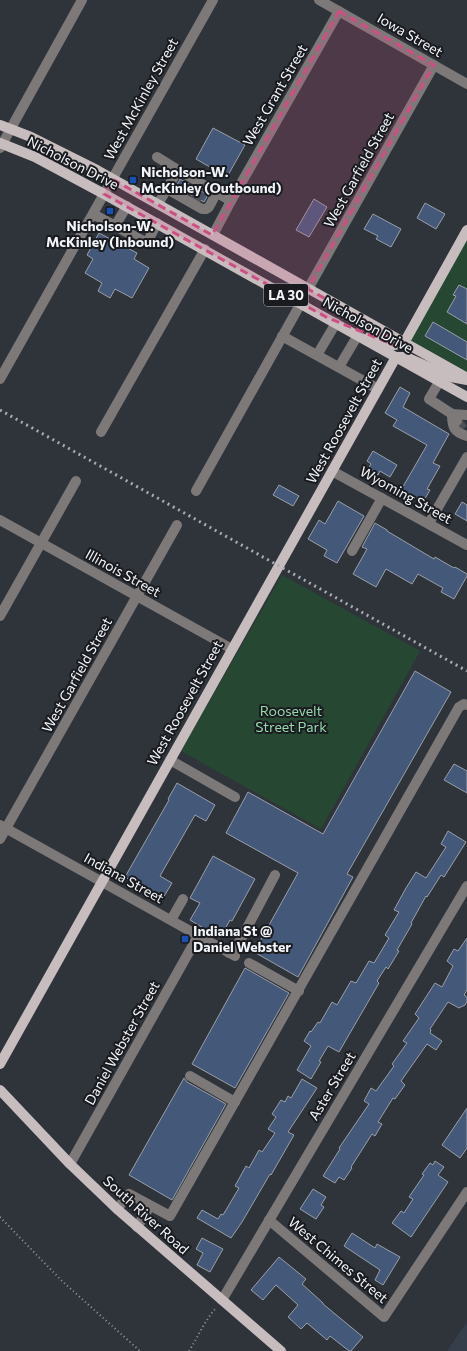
<svg xmlns="http://www.w3.org/2000/svg" width="467" height="1351" font-family="Commissioner,sans-serif">
  <style>
    .built { fill: #363e4b }
    .green { fill: #264832 }
    .building { fill: #44587a; stroke: #999fa8 }
    .lines { fill: none; stroke-linecap: round; stroke-linejoin: round }
    .minor-tunnel { stroke: #4c5158; stroke-width: 10; stroke-dasharray: 10 5; stroke-linecap: butt }
    .path { stroke: #95999f; stroke-width: 2; stroke-dasharray: 1 3; stroke-linecap: butt }
    .minor { stroke: #7e7979; stroke-width: 10 }
    .major { stroke: #c8bdbe; stroke-width: 10 }
    .rail { stroke: #a7abb1; stroke-width: 3; stroke-dasharray: 2 4; stroke-linecap: butt }
    .marked { fill: #ce4f83; fill-opacity: 0.2; stroke: #ce4f83; stroke-width: 3; stroke-dasharray: 8 5; stroke-linejoin: round }
    .transit-dot { fill: #1a4fb4; stroke: #191b1f; stroke-width: 1.5 }
    .labels { text-anchor: middle; stroke-width: 4; stroke-linejoin: round; paint-order: stroke }
    .shield { fill: #191b1f; stroke: #b1b4b8; stroke-width: 1 }
    .shield-label { font-size: 13px; font-weight: bold; fill: #f2f5fa }
    .street-label { font-size: 14px; fill: #f2f5fa; stroke: #191b1f }
    .poi-label { font-size: 14px; font-weight: bold; fill: #f2f5fa; stroke: #191b1f; text-anchor: start }
    .park-label { font-size: 14px; fill: #97d8ac; stroke: #191b1f }
  </style>
  <rect width="100%" height="100%" fill="#2f343b"/>
  <!-- built -->
  <polygon class="built" points="467,1322 467,1351 447,1351"/>
  <!-- green -->
  <g class="green">
    <polygon points="467,232 467,378 404,343"/>
    <polygon points="282,575 420,651 321,829 181,751"/>
  </g>
  <!-- building -->
  <g class="building">
    <polygon points="213,128 245,145 227,177 196,159"/>
    <polygon points="180,179 208,195 204,202 176,187"/>
    <polygon points="314,199 327,207 309,237 296,230"/>
    <polygon points="425,203 445,214 436,229 417,218"/>
    <polygon points="373,214 401,229 391,247 376,239 378,236 364,229"/>
    <polygon points="99,233 137,253 134,259 149,268 132,298 115,289 110,298 98,291 102,283 85,273 93,259 87,255"/>
    <polygon points="459,285 467,289 467,324 447,312 456,296 453,295"/>
    <polygon points="433,322 467,342 467,360 425,336"/>
    <polygon points="400,387 410,393 403,407 449,434 433,463 440,466 427,489 430,490 423,502 401,490 427,445 393,426 397,420 385,413"/>
    <polygon points="373,451 397,465 390,477 380,471 378,475 368,469 371,464 367,461"/>
    <polygon points="279,485 299,496 293,506 273,495"/>
    <polygon points="338,501 364,516 337,563 324,556 327,550 308,539 319,520 325,524"/>
    <polygon points="462,502 467,505 467,521 455,514"/>
    <polygon points="375,523 387,530 387,531 434,559 435,557 454,568 455,567 467,574 467,576 454,599 441,592 443,588 418,574 412,584 386,569 376,587 353,574 367,549 362,547"/>
    <polygon points="415,671 451,692 347,874 353,877 298,977 254,952 298,873 226,833 248,792 323,834"/>
    <polygon points="454,764 467,771 467,793 444,780"/>
    <polygon points="177,783 215,805 206,821 195,815 160,876 172,883 163,898 125,877 169,800 168,799"/>
    <polygon points="448,831 466,842 444,877 441,875 427,897 426,896 411,923 412,924 397,950 399,951 388,969 386,967 377,981 379,983 339,1052 328,1046 319,1061 321,1062 311,1079 297,1070 311,1046 304,1041 310,1031 311,1032 318,1022 320,1023 332,1002 337,1005 351,981 356,983 369,961 374,963 389,938 385,935 399,912 394,910 406,888 416,872 426,878 446,847 441,844"/>
    <polygon points="213,856 255,879 232,921 230,920 220,938 190,920 200,903 190,898"/>
    <polygon points="467,938 467,990 464,995 467,997 467,1002 465,1005 459,1008 448,1002 430,1029 431,1030 430,1033 442,1041 436,1050 427,1044 401,1081 405,1085 395,1099 393,1098 378,1122 382,1124 375,1136 372,1134 351,1167 352,1168 344,1180 339,1177 335,1183 323,1176 340,1149 339,1148 369,1104 364,1101 371,1088 376,1091 394,1066 392,1064 407,1043 403,1041 419,1018 415,1014 435,983 442,987 453,966 447,961 454,949 458,951"/>
    <polygon points="245,968 289,993 235,1088 192,1064"/>
    <polygon points="184,1078 187,1082 226,1104 172,1200 129,1175"/>
    <polygon points="302,1079 317,1088 288,1132 294,1135 271,1175 270,1174 242,1222 231,1238 197,1218 202,1210 218,1219 221,1214 223,1215 239,1188 235,1186 246,1166 249,1168 259,1150 262,1152 275,1133 268,1129 276,1117 272,1114 281,1100 285,1102 288,1096 291,1098"/>
    <polygon points="467,1108 467,1148 460,1158 442,1145"/>
    <polygon points="435,1161 444,1167 438,1175 448,1182 411,1237 392,1223 401,1211 404,1213 413,1199 409,1197 424,1175 422,1174 430,1163 433,1165"/>
    <polygon points="313,1189 326,1197 321,1205 324,1207 316,1219 300,1209"/>
    <polygon points="352,1233 375,1248 377,1244 400,1257 383,1285 375,1280 380,1270 344,1246"/>
    <polygon points="202,1238 223,1249 210,1272 197,1265 203,1253 196,1249"/>
    <polygon points="279,1257 306,1279 302,1284 323,1303 323,1304 363,1337 351,1351 349,1351 330,1336 327,1340 307,1323 301,1329 288,1317 298,1305 276,1285 263,1300 251,1290"/>
  </g>
  <g class="lines">
    <!-- minor-tunnel -->
    <g class="minor-tunnel">
      <polyline points="184,193 189,184"/>
      <polyline points="195,200 201,191"/>
      <polyline points="457,421 463,429"/>
    </g>
    <!-- path -->
    <g class="path">
      <polyline points="0,1217 62,1281 140,1351"/>
      <path d="M 189,1351 C 198,1337 205,1320 216,1308"/>
    </g>
    <!-- minor -->
    <g class="minor">
      <polyline points="319,0 467,84"/>
      <polyline points="0,148 82,0"/>
      <polyline points="157,157 178,170"/>
      <polyline points="167,189 202,209 206,209 209,207 217,192"/>
      <polyline points="158,204 178,170 231,201"/>
      <polyline points="93,214 145,242 148,241 157,223"/>
      <polyline points="115,226 127,206"/>
      <polyline points="213,235 231,201 339,11"/>
      <polyline points="308,289 434,65"/>
      <polyline points="282,336 378,389"/>
      <polyline points="317,355 336,323"/>
      <polyline points="339,367 358,335"/>
      <polyline points="0,379 213,0"/>
      <polyline points="439,382 429,399 452,414 457,421"/>
      <path d="M 467,415 L 452,414 C 452,428 454,432 467,436"/>
      <polyline points="101,432 205,249"/>
      <polyline points="332,471 467,545"/>
      <polyline points="196,491 301,303"/>
      <polyline points="0,520 232,649"/>
      <polyline points="429,523 467,457"/>
      <polyline points="352,551 382,498"/>
      <polyline points="0,616 76,481"/>
      <polyline points="170,760 235,797"/>
      <polyline points="0,825 235,956"/>
      <polyline points="0,839 177,525"/>
      <polyline points="171,920 183,899"/>
      <polyline points="229,953 240,941 275,875"/>
      <polyline points="249,963 299,991"/>
      <polyline points="190,1076 235,1102"/>
      <polyline points="70,1164 198,936"/>
      <polyline points="117,1209 129,1194 170,1216 459,707 464,704 467,705"/>
      <polyline points="269,1220 384,1317 467,1192"/>
      <polyline points="137,1227 150,1206"/>
      <polyline points="222,1300 467,886"/>
    </g>
    <!-- major -->
    <g class="major">
      <polyline points="0,125 31,137 97,170 464,376"/>
      <polyline points="0,143 35,157 104,194 467,397"/>
      <polyline points="370,336 394,345 404,343 467,230"/>
      <polyline points="0,1064 396,357 406,357 451,377 467,380"/>
      <polyline points="0,1090 70,1164 117,1209 281,1351"/>
    </g>
    <!-- rail -->
    <polyline class="rail" points="0,410 467,671"/>
  </g>
  <!-- marked area -->
  <path class="marked" d="M 339,11 L 434,65 L 308,289 L 404,343 L 394,345 L 326,317 L 104,194 L 112,179 L 212,235 Z"/>
  <!-- markers -->
  <g class="transit-dot">
    <rect x="129" y="176" width="8" height="8" rx="2"/>
    <rect x="106" y="207" width="8" height="8" rx="2"/>
    <rect x="181" y="935" width="8" height="8" rx="2"/>
  </g>
  <g class="labels">
    <!-- shield labels -->
    <rect class="shield" x="264" y="284" width="44" height="22" rx="3"/>
    <g class="shield-label">
      <text x="286" y="300">LA 30</text>
    </g>
    <!-- street labels -->
    <g class="street-label">
      <text transform="translate(410 35) rotate(30)" y="5">Iowa Street</text>
      <text transform="translate(275 95) rotate(-60)" y="5">West Grant Street</text>
      <text transform="translate(141 99) rotate(-61)" y="5">West McKinley Street</text>
      <text transform="translate(73 163) rotate(27)" y="5">Nicholson Drive</text>
      <text transform="translate(359 170) rotate(-61)" y="5">West Garfield Street</text>
      <text transform="translate(368 325) rotate(29)" y="5">Nicholson Drive</text>
      <text transform="translate(344 421) rotate(-61)" y="5">West Roosevelt Street</text>
      <text transform="translate(406 495) rotate(29)" y="5">Wyoming Street</text>
      <text transform="translate(123 573) rotate(29)" y="5">Illinois Street</text>
      <text transform="translate(77 675) rotate(-61)" y="5">West Garfield Street</text>
      <text transform="translate(185 703) rotate(-61)" y="5">West Roosevelt Street</text>
      <text transform="translate(124 878) rotate(29)" y="5">Indiana Street</text>
      <text transform="translate(122 1043) rotate(-61)" y="5">Daniel Webster Street</text>
      <text transform="translate(332 1086) rotate(-59)" y="5">Aster Street</text>
      <text transform="translate(146 1215) rotate(42)" y="5">South River Road</text>
      <text transform="translate(338 1260) rotate(40)" y="5">West Chimes Street</text>
    </g>
    <!-- poi labels -->
    <g class="poi-label">
      <text x="141" y="177">Nicholson-W.<tspan x="141" dy="16">McKinley (Outbound)</tspan></text>
      <text x="110" y="231" text-anchor="middle">Nicholson-W.<tspan x="110" dy="16">McKinley (Inbound)</tspan></text>
      <text x="193" y="936">Indiana St @<tspan x="193" dy="16">Daniel Webster</tspan></text>
    </g>
    <!-- park labels -->
    <g class="park-label">
      <text x="291" y="716">Roosevelt<tspan x="291" dy="16">Street Park</tspan></text>
    </g>
  </g>
</svg>
